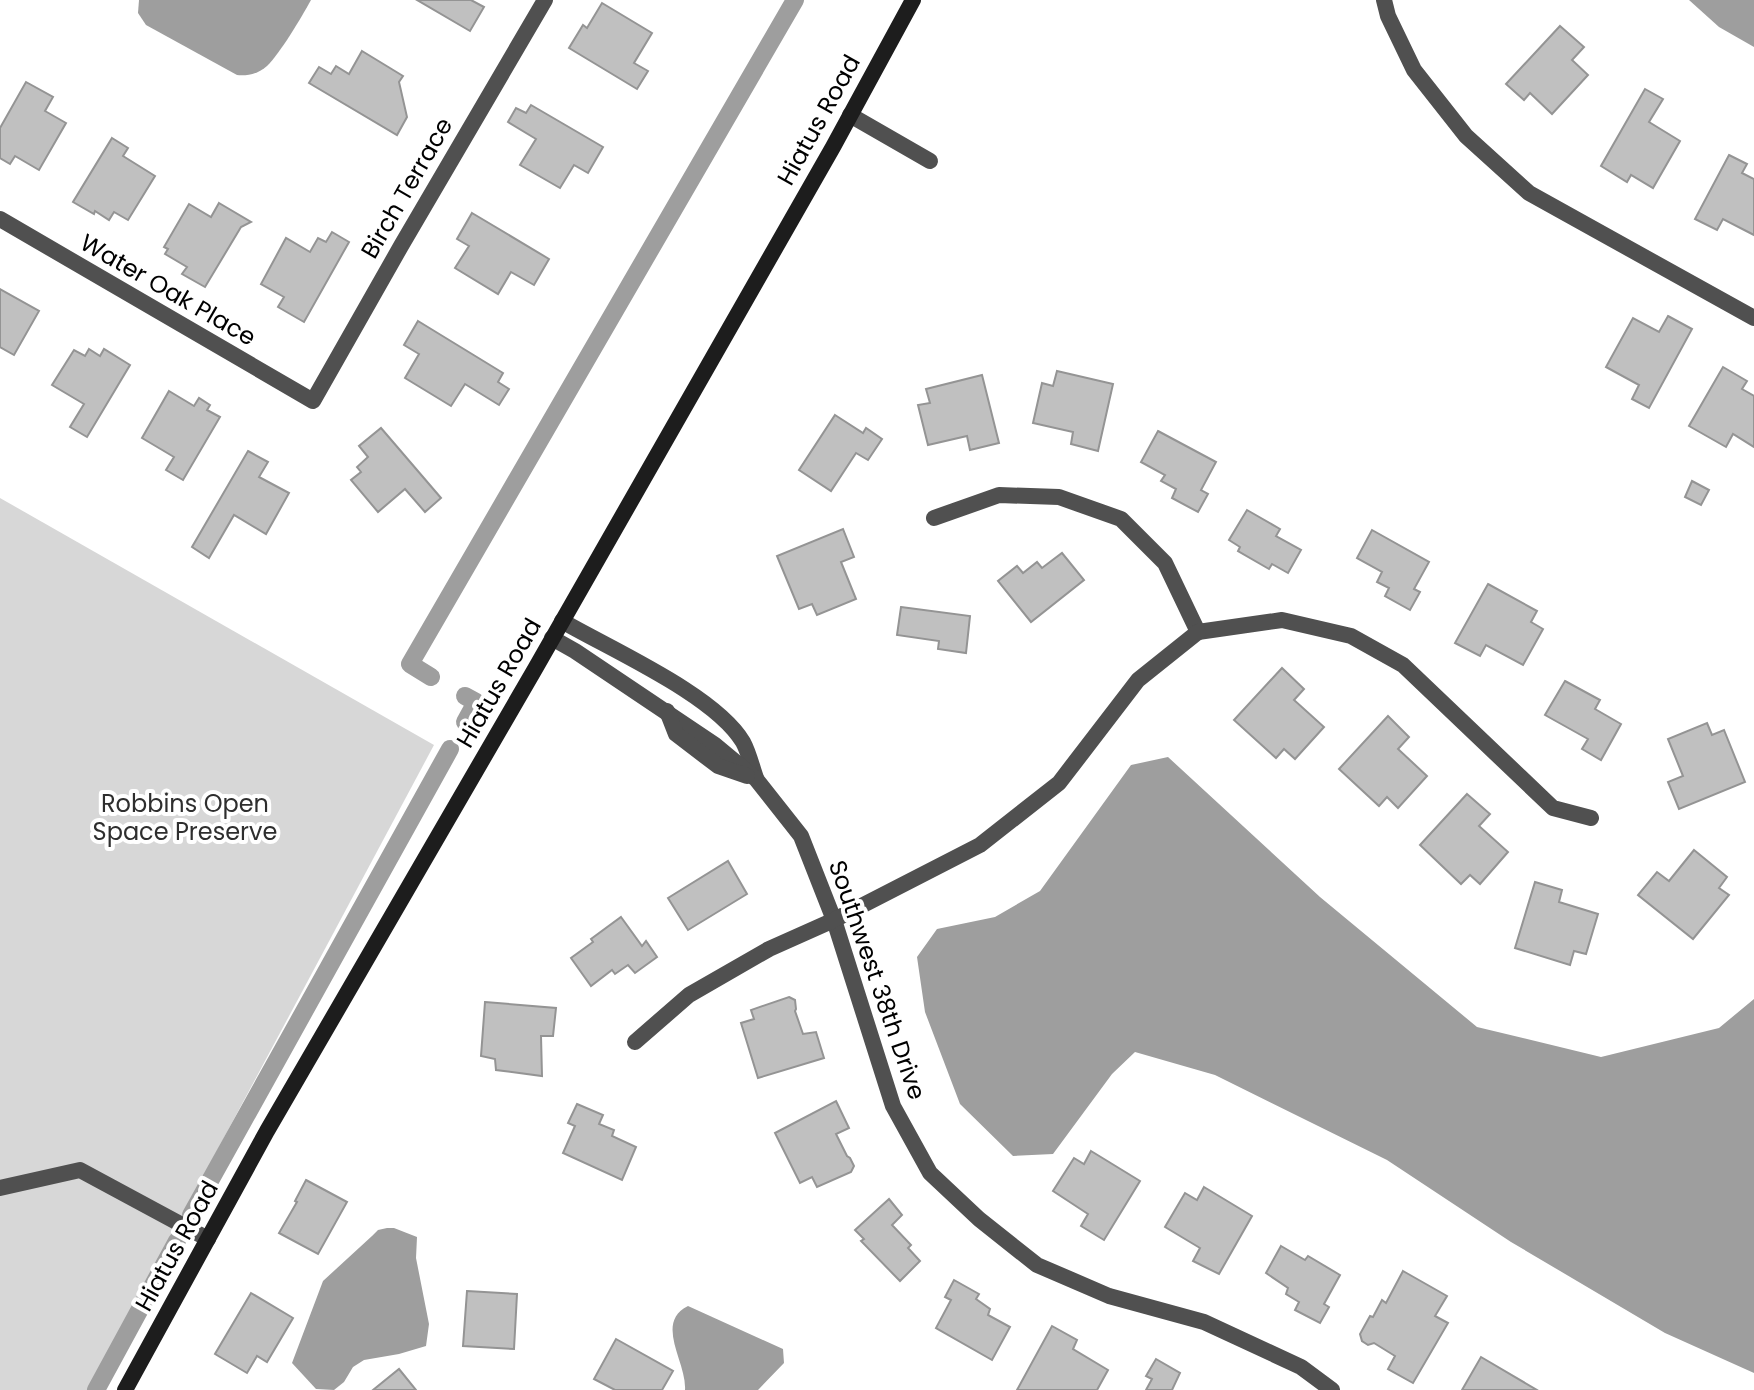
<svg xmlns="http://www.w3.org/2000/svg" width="1754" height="1390" font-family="Poppins,sans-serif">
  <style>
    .green { fill: #d7d7d7 }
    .water { fill: #9e9e9e }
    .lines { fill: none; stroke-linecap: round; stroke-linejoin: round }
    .canal { stroke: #9e9e9e; stroke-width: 18 }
    .building { fill: #c0c0c0; stroke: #949494; stroke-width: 2 }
    .street { stroke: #505050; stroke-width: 16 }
    .secondary { stroke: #1d1d1d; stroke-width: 16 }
    .labels { text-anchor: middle; stroke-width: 8; stroke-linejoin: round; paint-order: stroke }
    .street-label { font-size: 24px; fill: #000; stroke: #fff }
    .park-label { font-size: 24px; fill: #2e2e2e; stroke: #fff }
  </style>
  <rect width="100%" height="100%" fill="#fff"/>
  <!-- green -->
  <polygon class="green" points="0,498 434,745 89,1390 0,1390"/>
  <!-- water -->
  <g class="water">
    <path d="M 139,0 L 311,0 C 301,18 281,52 267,66 C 258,74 247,76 237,75 L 146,25 L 138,13 Z"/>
    <polygon points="1689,0 1754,0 1754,47 1719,27"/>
    <polygon points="1168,757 1320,897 1477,1027 1601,1057 1719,1028 1754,999 1754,1373 1665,1333 1511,1242 1387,1160 1215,1075 1135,1052 1112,1074 1053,1154 1013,1156 960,1104 925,1012 917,957 937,929 995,917 1040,891 1131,765"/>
    <polygon points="387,1228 394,1228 417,1237 416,1258 429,1324 426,1346 399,1354 364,1360 353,1367 344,1382 334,1390 316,1389 292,1363 323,1281 372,1236 378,1230"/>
    <path d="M 688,1306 L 783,1349 L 784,1363 L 758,1390 L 685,1390 C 687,1362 654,1323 688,1306 Z"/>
  </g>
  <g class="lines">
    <!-- canal -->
    <g class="canal">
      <polyline points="431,677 410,664 795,0"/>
      <polyline points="465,696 476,702 465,722"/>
      <polyline points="191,1215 450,749"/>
      <polyline points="96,1390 177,1241"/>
    </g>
  </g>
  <!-- building -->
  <g class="building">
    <polygon points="417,0 471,0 484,7 470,31"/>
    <polygon points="602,3 652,33 634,63 648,71 637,89 569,48 583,25 587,28"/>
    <polygon points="1560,26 1584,47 1572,60 1588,75 1552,114 1530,93 1524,100 1506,84"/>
    <polygon points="362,51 403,76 399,82 407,117 397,135 309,83 319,67 331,74 336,66 349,74"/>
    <polygon points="26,82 53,97 45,111 66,123 39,170 15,156 10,164 0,158 0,128"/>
    <polygon points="1645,89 1663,99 1649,122 1680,141 1653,188 1631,175 1627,182 1601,166"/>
    <polygon points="531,105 603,147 588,173 574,165 560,188 520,165 536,139 508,122 516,108 526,113"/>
    <polygon points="112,138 128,148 123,156 155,176 128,220 114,212 109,220 95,211 94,214 73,202"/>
    <polygon points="1729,155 1747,164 1742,173 1754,179 1754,235 1723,219 1717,230 1695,219"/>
    <polygon points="219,203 251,222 241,227 205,287 182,274 187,267 165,254 168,249 164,247 189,204 211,217"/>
    <polygon points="472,213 549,259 534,285 511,272 498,294 455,268 469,246 457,239"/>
    <polygon points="332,232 349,242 304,322 278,307 284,297 261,284 286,238 310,252 318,238 326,242"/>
    <polygon points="0,289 39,311 14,355 0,347"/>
    <polygon points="1668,316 1692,329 1649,408 1632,399 1639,385 1606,367 1633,318 1659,332"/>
    <polygon points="418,321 503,373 498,382 509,389 499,405 465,384 451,406 405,378 419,354 404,345"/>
    <polygon points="89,349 100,356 104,349 130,365 87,437 70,427 84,404 52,385 74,350 85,356"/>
    <polygon points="1723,367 1747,381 1742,389 1754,396 1754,447 1733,434 1726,447 1689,426"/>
    <polygon points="1057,371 1113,384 1098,451 1071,444 1073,432 1033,423 1042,383 1053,386"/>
    <polygon points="982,375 999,443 970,450 967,436 928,445 918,405 930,403 926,389"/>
    <polygon points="169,391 194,406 199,398 210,405 207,410 220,417 183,480 166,470 174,457 142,438"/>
    <polygon points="835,415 863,433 866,428 882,439 868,460 856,453 831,491 799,470"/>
    <polygon points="381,428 441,498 425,512 405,489 378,512 351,480 361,472 357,467 368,457 359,446"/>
    <polygon points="1158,431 1216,462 1201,490 1208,494 1198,512 1172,498 1176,489 1161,481 1165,475 1141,462"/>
    <polygon points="248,451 268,462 259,477 289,493 266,534 234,515 209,558 192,547"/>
    <polygon points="1692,481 1709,490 1701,505 1685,497"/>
    <polygon points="1247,510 1280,529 1276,536 1301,550 1288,573 1272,564 1269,569 1238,551 1240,547 1229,540"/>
    <polygon points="843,529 854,557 841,562 856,599 817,615 812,604 799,609 777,556"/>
    <polygon points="1372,530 1429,562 1414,589 1420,592 1410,610 1385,596 1389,588 1377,582 1382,572 1357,558"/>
    <polygon points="1062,553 1084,580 1031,622 998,581 1017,566 1023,573 1037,562 1042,568"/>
    <polygon points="1488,584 1537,611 1531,622 1543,629 1523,665 1486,645 1480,656 1455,643"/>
    <polygon points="901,607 970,616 966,653 938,649 939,641 897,635"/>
    <polygon points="1282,668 1304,689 1294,700 1324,727 1295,759 1284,749 1276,758 1234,720"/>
    <polygon points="1565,681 1600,700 1595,709 1621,724 1601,760 1582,749 1588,739 1545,715"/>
    <polygon points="1388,716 1409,737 1398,749 1427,776 1398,808 1387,797 1379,806 1339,769"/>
    <polygon points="1707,723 1712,735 1724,730 1745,782 1679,809 1668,782 1683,776 1668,739"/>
    <polygon points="1467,794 1490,814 1479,826 1508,852 1480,884 1470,875 1461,884 1420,845"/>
    <polygon points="1694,850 1727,877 1719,888 1729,895 1693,939 1638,895 1657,872 1669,881"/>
    <polygon points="728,861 747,894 688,930 668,898"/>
    <polygon points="1535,882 1562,890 1559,902 1598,914 1586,954 1574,951 1570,965 1515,948"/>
    <polygon points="621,917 642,946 646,941 657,957 635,973 628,965 615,974 612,970 591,986 571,958 593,942 591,939"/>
    <polygon points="789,997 795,1000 796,1009 795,1011 803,1034 816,1032 824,1058 758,1078 741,1023 754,1019 751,1010"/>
    <polygon points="485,1002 556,1008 553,1036 541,1036 542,1076 496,1070 495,1059 481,1056"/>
    <polygon points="836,1101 849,1128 836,1134 847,1156 850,1158 854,1166 851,1172 817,1187 812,1177 800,1183 775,1133"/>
    <polygon points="577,1104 603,1115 599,1124 614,1130 612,1136 636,1147 622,1180 563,1153 575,1126 568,1123"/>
    <polygon points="1091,1151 1140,1181 1104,1240 1081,1226 1088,1214 1053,1191 1074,1158 1084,1164"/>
    <polygon points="306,1180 347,1202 318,1254 279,1233 297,1202 295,1201"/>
    <polygon points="1204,1187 1252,1216 1219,1274 1193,1261 1200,1248 1165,1227 1185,1193 1197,1200"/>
    <polygon points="889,1199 902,1215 892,1225 911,1245 908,1248 920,1261 900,1281 861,1241 864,1239 855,1230"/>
    <polygon points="1281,1246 1305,1260 1308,1256 1340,1275 1324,1304 1329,1307 1320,1323 1295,1310 1299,1302 1286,1294 1288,1288 1266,1273"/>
    <polygon points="1403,1271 1447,1296 1435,1316 1448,1323 1413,1383 1388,1369 1395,1356 1374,1343 1368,1345 1362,1341 1360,1334 1370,1316 1373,1317 1382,1300 1386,1303"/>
    <polygon points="954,1280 979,1294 976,1299 990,1309 988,1315 1010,1327 992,1360 936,1328 951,1300 945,1297"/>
    <polygon points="467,1291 517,1294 514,1349 463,1346"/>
    <polygon points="251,1293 293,1318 267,1362 257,1356 247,1373 215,1354"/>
    <polygon points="1052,1326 1077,1340 1073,1349 1108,1370 1097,1390 1017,1390"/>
    <polygon points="616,1339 673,1371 662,1390 615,1390 594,1379"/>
    <polygon points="1481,1357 1537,1390 1462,1390"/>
    <polygon points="1156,1359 1180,1373 1172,1390 1146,1390 1152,1379 1146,1376"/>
    <polygon points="399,1369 416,1390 373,1390"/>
  </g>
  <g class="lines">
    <!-- street -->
    <g class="street">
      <polyline points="1384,0 1388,16 1414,70 1466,136 1529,193 1754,318"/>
      <polyline points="850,115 930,161"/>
      <polyline points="0,219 313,401 401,246 545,0"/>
      <polyline points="934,518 999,495 1059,497 1121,519 1165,563 1198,632"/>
      <path d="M 562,621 C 612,650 715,695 743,742 C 749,753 752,767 756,778"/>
      <polyline points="1198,632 1282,620 1351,636 1403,665 1553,808 1591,818"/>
      <polyline points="552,638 575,651 715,745 756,779 801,836 834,920 893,1106 930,1173 979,1219 1037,1265 1109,1296 1204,1322 1301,1367 1332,1390"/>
      <polyline points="667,711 676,734 718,766 747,776"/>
      <polyline points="635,1042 689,995 769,949 834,920 980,845 1059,783 1138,680 1198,632"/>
      <polyline points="0,1188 80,1170 208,1239"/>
    </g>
    <!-- secondary -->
    <polyline class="secondary" points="125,1390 267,1131 535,669 833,147 913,0"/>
  </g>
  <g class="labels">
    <!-- street labels -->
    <g class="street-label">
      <text transform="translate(819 120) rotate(-61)" y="8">Hiatus Road</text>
      <text transform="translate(407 188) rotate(-60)" y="8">Birch Terrace</text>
      <text transform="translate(168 290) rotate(30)" y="8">Water Oak Place</text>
      <text transform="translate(499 683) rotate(-60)" y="8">Hiatus Road</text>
      <text transform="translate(877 980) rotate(71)" y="8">Southwest 38th Drive</text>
      <text transform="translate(177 1246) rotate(-61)" y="8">Hiatus Road</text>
    </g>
    <!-- park labels -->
    <g class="park-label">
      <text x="185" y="812">Robbins Open<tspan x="185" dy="28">Space Preserve</tspan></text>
    </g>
  </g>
</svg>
